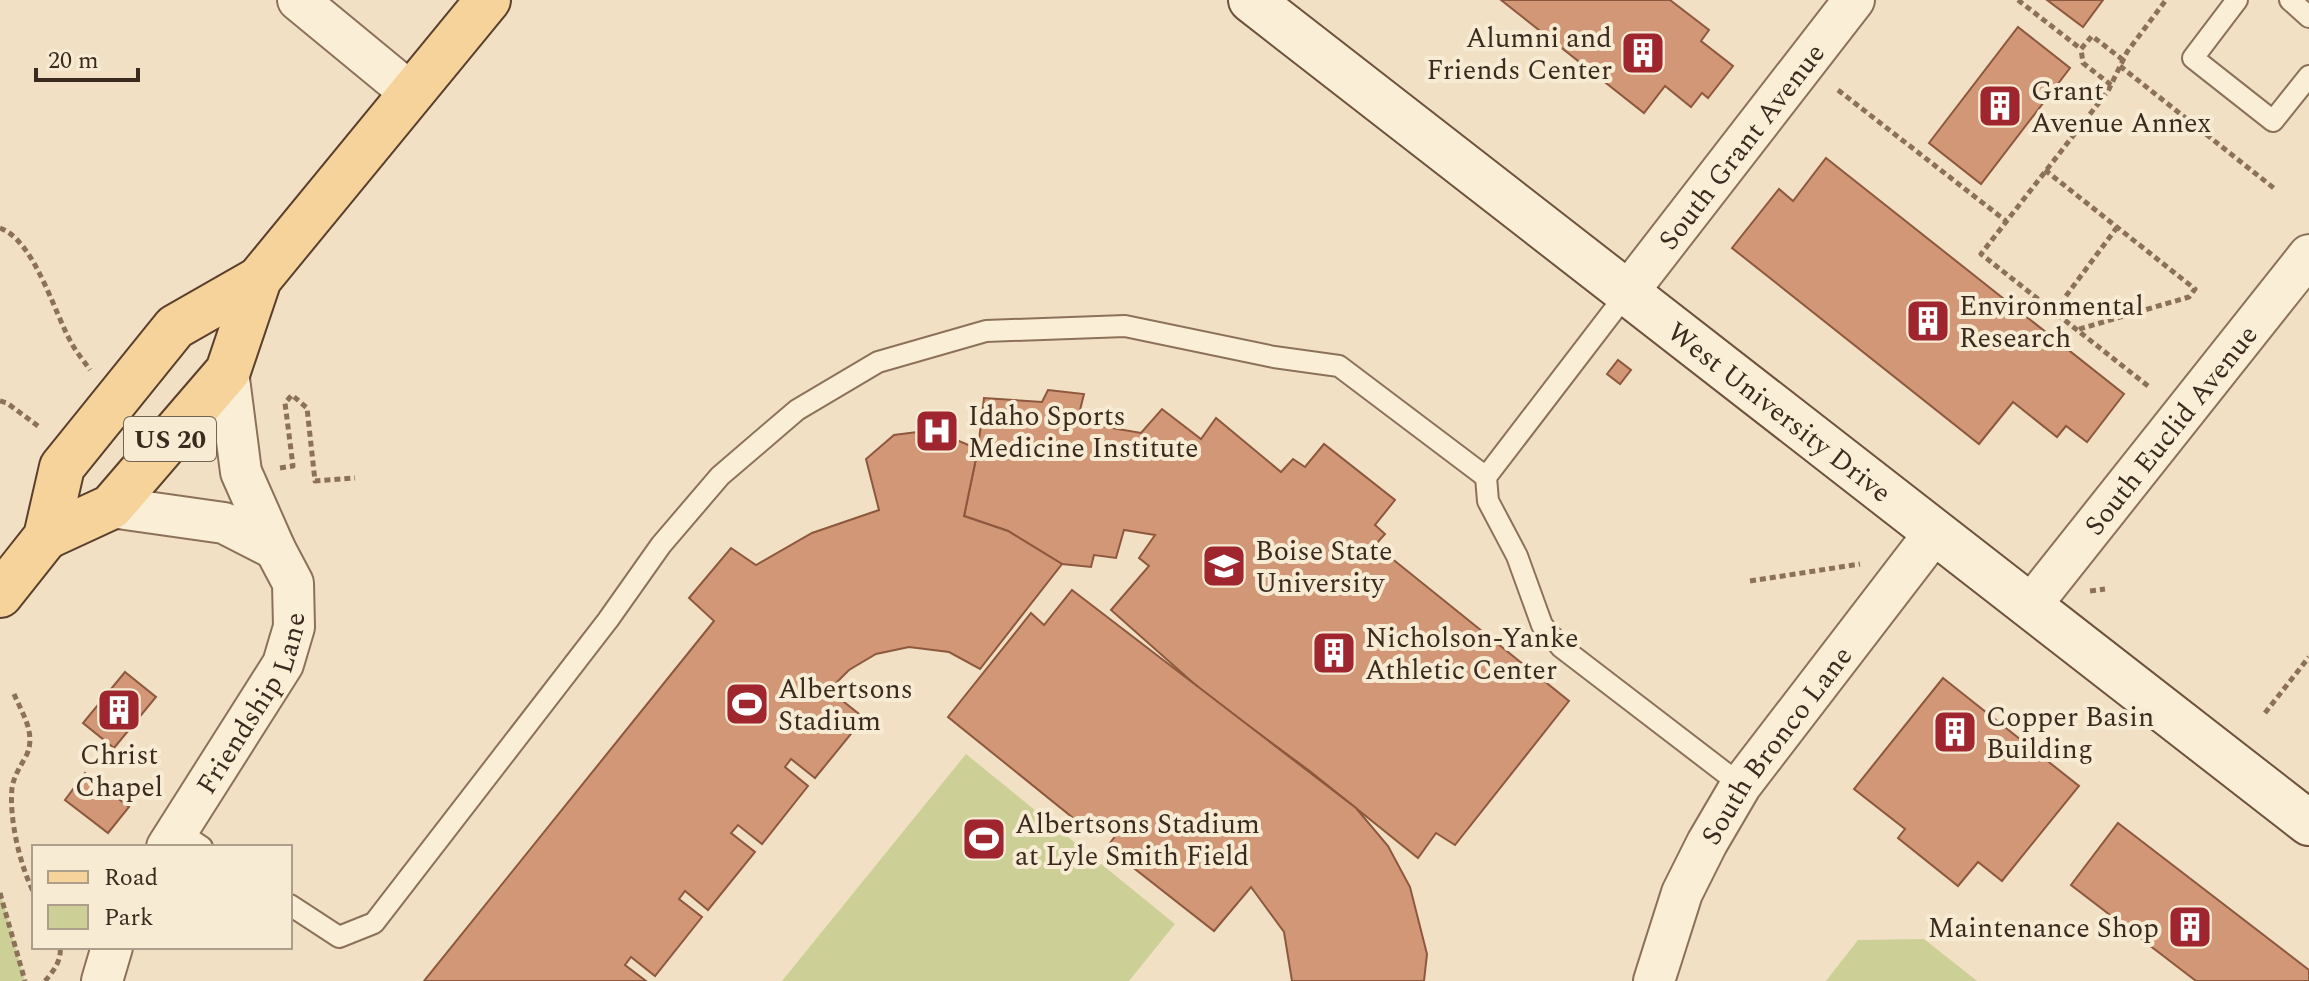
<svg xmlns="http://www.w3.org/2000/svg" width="2309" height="981" font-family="Spectral,serif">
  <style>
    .green { fill: #ccd097 }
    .building { fill: #d19777; stroke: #8d583d; stroke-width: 2 }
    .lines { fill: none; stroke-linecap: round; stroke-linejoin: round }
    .lane-casing { stroke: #8c7159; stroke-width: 24 }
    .street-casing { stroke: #8c7159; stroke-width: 44 }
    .secondary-casing { stroke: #6e523c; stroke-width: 48 }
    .primary-casing { stroke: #5a3f2d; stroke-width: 48 }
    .path { stroke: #8c7159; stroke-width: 5; stroke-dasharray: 6 4; stroke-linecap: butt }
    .lane { stroke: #fbeed7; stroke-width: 20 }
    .street { stroke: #fbeed7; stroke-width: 40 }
    .secondary { stroke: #fbeed7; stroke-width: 44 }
    .primary { stroke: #f5d39a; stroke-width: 44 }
    .labels { text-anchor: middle; stroke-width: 8; stroke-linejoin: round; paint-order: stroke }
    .shield { fill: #f7ebd4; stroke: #736455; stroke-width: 2 }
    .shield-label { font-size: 26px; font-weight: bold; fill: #3b2a1e }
    .poi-label { font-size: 28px; fill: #3b2a1e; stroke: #f7ebd4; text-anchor: start }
    .street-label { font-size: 28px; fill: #3b2a1e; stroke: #f7ebd4 }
  </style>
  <rect width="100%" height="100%" fill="#f1e0c4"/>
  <!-- green -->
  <g class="green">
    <polygon points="966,754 1175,924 1129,981 782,981"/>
    <polygon points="0,891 25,981 0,981"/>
    <polygon points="1924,939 1977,981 1826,981 1858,940"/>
  </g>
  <!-- building -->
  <g class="building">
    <polygon points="1501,0 1670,0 1709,30 1701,41 1733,66 1708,98 1702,93 1691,107 1665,86 1644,113"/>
    <polygon points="2047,0 2103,0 2083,27"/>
    <polygon points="2018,27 2070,68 1981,184 1929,143"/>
    <polygon points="1826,158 2124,394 2087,442 2066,426 2057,437 2013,402 1979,444 1732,248 1779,189 1793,201"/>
    <polygon points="1618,360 1631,370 1620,384 1607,374"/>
    <polygon points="1048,390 1084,394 1077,422 1141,433 1162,409 1201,439 1216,418 1281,472 1293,459 1305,467 1324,444 1395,500 1375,525 1385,534 1375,545 1569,701 1455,845 1436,833 1418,858 1311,772 1208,696 1111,610 1149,566 1139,558 1155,535 1124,530 1116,558 1094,555 1091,567 1062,564 1008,531 964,516 978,449 984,398 1042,402"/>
    <polygon points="933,430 978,449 964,516 1008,531 1062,564 980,669 949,652 909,647 876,654 849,670 829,690 864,718 815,778 791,759 785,767 808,786 762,844 738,825 731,833 755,852 708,910 685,891 679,899 702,917 655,976 631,957 625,965 646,981 424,981 714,621 689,598 731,548 756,565 812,533 879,510 866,459 894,435"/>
    <polygon points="1072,590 1356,808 1388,846 1410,887 1427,954 1424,981 1292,981 1284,932 1251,887 1214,931 1107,847 1116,835 1096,818 1088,830 948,717 1031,613 1044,625"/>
    <polygon points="125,672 156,697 114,748 83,723"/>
    <polygon points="1943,678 2079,786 2002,881 1978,862 1958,886 1898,838 1905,829 1854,789"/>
    <polygon points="85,773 129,807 108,833 65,800"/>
    <polygon points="2118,823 2309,970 2309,981 2196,981 2071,885"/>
  </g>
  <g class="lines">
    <!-- lane casing -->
    <g class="lane-casing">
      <g id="lane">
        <polyline points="2237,0 2193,58 2273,121 2309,76"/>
        <polyline points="2290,0 2309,17"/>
        <polyline points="1627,293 1486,477 1488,501 1517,556 1542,625 1561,647 1741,785"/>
        <polyline points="178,831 202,847"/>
        <polyline points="290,905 339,937 374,923 608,620 661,545 720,476 797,410 878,362 986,331 1125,326 1274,357 1339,366 1486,477"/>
      </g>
    </g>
    <!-- street casing -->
    <g class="street-casing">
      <g id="street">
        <polyline points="298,0 412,94"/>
        <path id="s1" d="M 1627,293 L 1854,0"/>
        <polyline points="111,507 224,523 275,549"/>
        <path id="s2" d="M 2031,605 L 2309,255"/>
        <path id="s3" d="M 167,847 L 283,664 L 294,627 L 293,583 L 275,549 L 241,472 L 228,371"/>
        <polyline points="102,981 112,947"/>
        <path id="s4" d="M 1654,981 L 1682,893 L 1707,843 L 1741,785 L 1936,531"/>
      </g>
    </g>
    <!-- secondary casing -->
    <g class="secondary-casing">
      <g id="secondary">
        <path id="s5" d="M 1251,0 L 2309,823"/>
      </g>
    </g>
    <!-- primary casing -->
    <g class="primary-casing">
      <g id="primary">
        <polyline points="46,537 111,507 228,371 259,279 488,0"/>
        <polyline points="0,595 46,537 62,467 175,327 259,279"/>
      </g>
    </g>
    <!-- path -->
    <g class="path">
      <polyline points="2018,0 2081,49"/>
      <polyline points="2120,66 2275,189"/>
      <polyline points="2111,85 2083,63 2081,49 2092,36 2123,60"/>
      <polyline points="1838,90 2006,221"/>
      <polyline points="2045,170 2195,289 2189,297 2076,330"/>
      <path d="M 0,228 C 35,241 54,313 72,344 C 77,353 84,361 90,370"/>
      <polyline points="2054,312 2118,226"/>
      <polyline points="2148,386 1981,254 2108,91 2127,52 2166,0"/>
      <polyline points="0,401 7,403 38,426"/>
      <polyline points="280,468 293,466 285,403 292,395 307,408 315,481 355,478"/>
      <polyline points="1750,581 1860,564"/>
      <polyline points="2090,591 2105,589"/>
      <path d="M 14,694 C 22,713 36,733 27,754 C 21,766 14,775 12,788 C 9,819 20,866 34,893"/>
      <polyline points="2265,713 2309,657"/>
      <polyline points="0,893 25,981"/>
      <path d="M 45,981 C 53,972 62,960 60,947"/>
    </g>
    <!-- lane -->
    <use href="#lane" class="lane"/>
    <!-- street -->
    <use href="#street" class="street"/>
    <!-- secondary -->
    <use href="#secondary" class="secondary"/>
    <!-- primary -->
    <use href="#primary" class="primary"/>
  </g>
  <!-- icons -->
  <defs>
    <g id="building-square" transform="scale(2.3)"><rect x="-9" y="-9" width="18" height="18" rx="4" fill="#9f252e" stroke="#f7ebd4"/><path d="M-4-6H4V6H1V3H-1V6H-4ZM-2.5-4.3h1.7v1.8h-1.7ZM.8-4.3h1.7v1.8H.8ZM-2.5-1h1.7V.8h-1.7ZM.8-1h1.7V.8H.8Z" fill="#fff"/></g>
    <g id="hospital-square" transform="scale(2.3)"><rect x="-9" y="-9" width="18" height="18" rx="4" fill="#9f252e" stroke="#f7ebd4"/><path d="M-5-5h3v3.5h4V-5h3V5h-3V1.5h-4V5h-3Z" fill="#fff"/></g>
    <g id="university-square" transform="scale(2.3)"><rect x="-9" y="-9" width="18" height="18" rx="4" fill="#9f252e" stroke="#f7ebd4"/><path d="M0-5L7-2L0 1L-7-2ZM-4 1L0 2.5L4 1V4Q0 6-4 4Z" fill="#fff"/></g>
    <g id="stadium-square" transform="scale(2.3)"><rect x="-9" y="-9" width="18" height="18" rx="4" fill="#9f252e" stroke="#f7ebd4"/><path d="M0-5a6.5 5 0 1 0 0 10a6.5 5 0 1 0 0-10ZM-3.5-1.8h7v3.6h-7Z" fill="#fff"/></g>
  </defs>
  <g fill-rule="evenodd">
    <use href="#building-square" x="1643" y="53"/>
    <use href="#building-square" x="2000" y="106"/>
    <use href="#building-square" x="1928" y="321"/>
    <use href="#hospital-square" x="937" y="431"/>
    <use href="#university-square" x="1224" y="566"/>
    <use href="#building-square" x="1334" y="653"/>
    <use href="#stadium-square" x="747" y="704"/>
    <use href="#building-square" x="119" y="710"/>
    <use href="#building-square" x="1955" y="732"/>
    <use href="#stadium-square" x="984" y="839"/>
    <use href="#building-square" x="2190" y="927"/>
  </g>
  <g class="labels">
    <!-- shield labels -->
    <rect class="shield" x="124" y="417" width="92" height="44" rx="6"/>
    <g class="shield-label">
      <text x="170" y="448">US 20</text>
    </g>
    <!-- poi labels -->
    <g class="poi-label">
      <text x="1612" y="47" text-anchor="end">Alumni and<tspan x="1612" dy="32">Friends Center</tspan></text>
      <text x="2031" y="100">Grant<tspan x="2031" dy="32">Avenue Annex</tspan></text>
      <text x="1959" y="315">Environmental<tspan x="1959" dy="32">Research</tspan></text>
      <text x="968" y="425">Idaho Sports<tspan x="968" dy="32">Medicine Institute</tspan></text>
      <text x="1255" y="560">Boise State<tspan x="1255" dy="32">University</tspan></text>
      <text x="1365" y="647">Nicholson-Yanke<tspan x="1365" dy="32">Athletic Center</tspan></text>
      <text x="778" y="698">Albertsons<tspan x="778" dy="32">Stadium</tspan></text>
      <text x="1986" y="726">Copper Basin<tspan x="1986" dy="32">Building</tspan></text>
      <text x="119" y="764" text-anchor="middle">Christ<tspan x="119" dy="32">Chapel</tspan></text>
      <text x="1015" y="833">Albertsons Stadium<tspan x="1015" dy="32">at Lyle Smith Field</tspan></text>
      <text x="2159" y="937" text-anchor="end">Maintenance Shop</text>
    </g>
    <!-- street labels -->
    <g class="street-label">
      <text dy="10" stroke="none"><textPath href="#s1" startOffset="186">South Grant Avenue</textPath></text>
      <text dy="10" stroke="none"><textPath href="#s5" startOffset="670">West University Drive</textPath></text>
      <text dy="10" stroke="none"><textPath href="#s2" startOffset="224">South Euclid Avenue</textPath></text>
      <text dy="10" stroke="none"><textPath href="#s3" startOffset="168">Friendship Lane</textPath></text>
      <text dy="10" stroke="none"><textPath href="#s4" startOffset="268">South Bronco Lane</textPath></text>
    </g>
  </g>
  <!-- legend -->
  <rect x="32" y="845" width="260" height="104" fill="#f7ebd4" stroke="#ac9e8b" stroke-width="2"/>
  <rect x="48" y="871" width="40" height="12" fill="#f5d39a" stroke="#ac9e8b" stroke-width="2"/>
  <text x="104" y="885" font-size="24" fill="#3b2a1e">Road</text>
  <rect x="48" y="905" width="40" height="24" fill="#ccd097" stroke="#ac9e8b" stroke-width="2"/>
  <text x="104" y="925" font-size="24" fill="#3b2a1e">Park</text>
  <!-- scale -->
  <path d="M36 68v12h102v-12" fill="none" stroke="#3b2a1e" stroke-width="4"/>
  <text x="48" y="68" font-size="24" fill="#3b2a1e" stroke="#f7ebd4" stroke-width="6" paint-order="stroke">20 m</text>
</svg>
